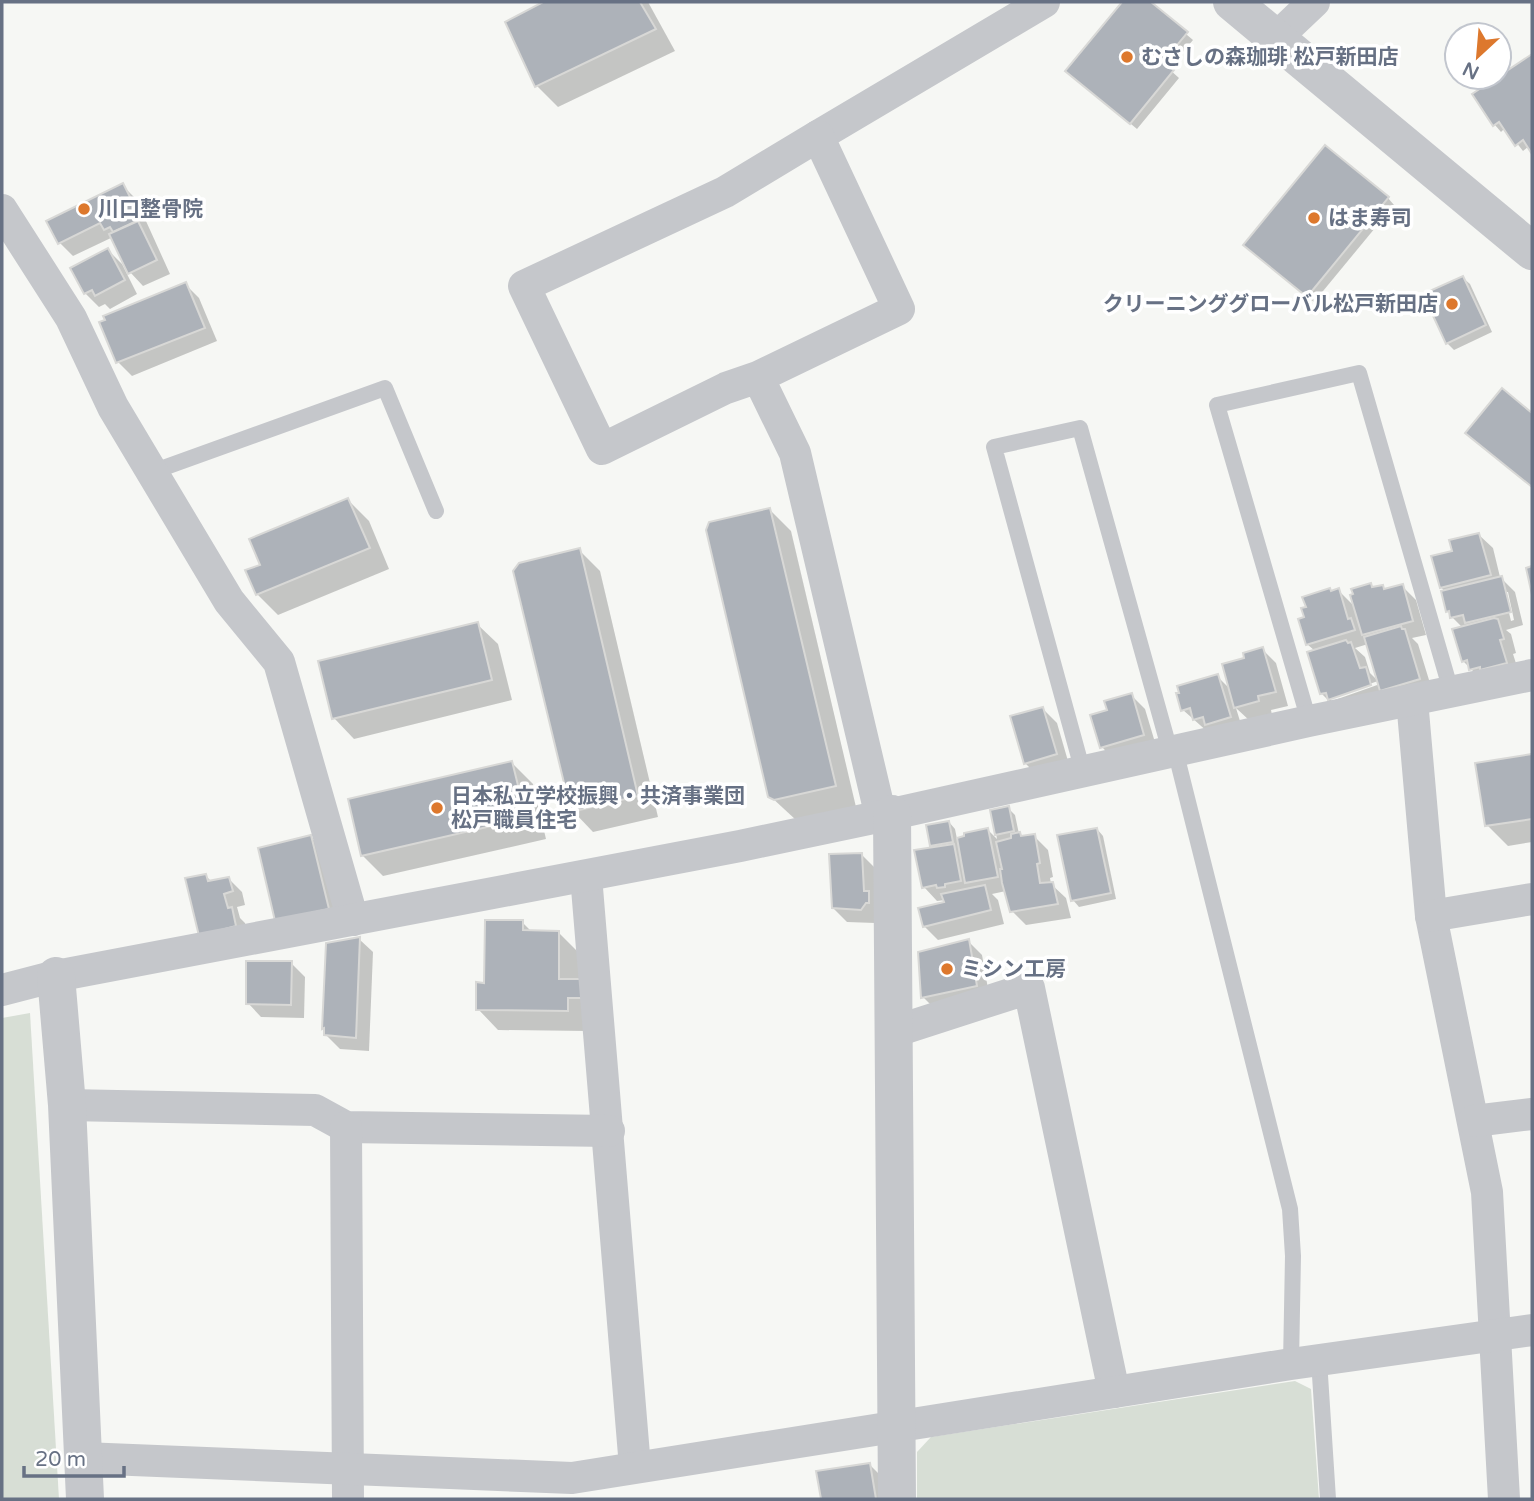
<svg xmlns="http://www.w3.org/2000/svg" width="1534" height="1501" font-family="'Varela Round','Noto Sans JP',sans-serif">
  <style>
    .green { fill: #d7ded5 }
    .shadow { fill: #0003; fill-rule: evenodd }
    .building { fill: #adb2b9; stroke: #d8d8d6; stroke-width: 2 }
    .lines { fill: none; stroke-linecap: round; stroke-linejoin: round }
    .service { stroke: #c5c7cb; stroke-width: 16 }
    .minor { stroke: #c5c7cb; stroke-width: 32 }
    .tertiary { stroke: #c5c7cb; stroke-width: 38 }
    .poi-dot { fill: #dd782d; stroke: #fff; stroke-width: 2.5 }
    .labels { text-anchor: middle; stroke-width: 7; stroke-linejoin: round; paint-order: stroke }
    .poi-label { font-size: 21px; font-weight: bold; fill: #677184; stroke: #fff; text-anchor: start }
  </style>
  <rect width="100%" height="100%" fill="#f6f7f4"/>
  <!-- green -->
  <g class="green">
    <polygon points="30,1013 59,1499 2,1499 2,1018"/>
    <polygon points="1295,1381 1311,1389 1319,1499 917,1499 917,1452 931,1437"/>
  </g>
  <!-- shadow -->
  <g class="shadow">
    <polygon points="547,2 648,2 675,51 558,107 537,86 507,23"/>
    <polygon points="1124,2 1148,2 1193,40 1169,69 1179,78 1137,129 1067,71"/>
    <polygon points="1532,57 1532,151 1529,146 1523,151 1505,128 1501,132 1495,125 1474,95"/>
    <polygon points="122,185 136,199 170,274 143,286 130,272 113,237 73,256 59,242"/>
    <polygon points="1388,198 1394,205 1314,302 1251,251"/>
    <polygon points="108,250 122,264 137,294 110,309 105,304 99,307 85,293"/>
    <polygon points="1463,278 1470,284 1492,332 1454,350 1447,343"/>
    <polygon points="185,284 199,298 217,341 132,376 118,362 102,323"/>
    <polygon points="348,500 369,521 389,569 278,615 257,594"/>
    <polygon points="770,510 791,531 856,807 796,820 770,796"/>
    <path d="M 1479,535 L 1493,548 L 1500,577 L 1515,592 L 1523,625 L 1506,630 L 1511,634 L 1516,653 L 1513,654 L 1520,676 L 1485,683 L 1463,661 L 1463,628 L 1452,617 L 1445,592 L 1441,587 L 1454,553 ZM 1504,592 L 1508,592 L 1514,620 L 1511,621 Z"/>
    <polygon points="579,550 600,571 658,817 593,832 573,811"/>
    <path d="M 1402,586 L 1416,600 L 1426,635 L 1412,638 L 1418,644 L 1433,693 L 1335,707 L 1321,693 L 1315,651 L 1307,644 L 1306,619 L 1332,592 L 1338,590 L 1356,608 L 1373,588 L 1382,587 L 1386,590 ZM 1368,644 L 1380,684 L 1332,701 L 1329,698 L 1378,681 L 1370,673 L 1365,657 L 1355,648 Z"/>
    <polygon points="477,624 498,644 512,700 354,739 334,718"/>
    <polygon points="1262,649 1276,663 1288,706 1271,710 1272,715 1250,721 1236,708 1243,731 1209,733 1183,710 1217,676 1231,690 1247,660"/>
    <polygon points="1131,695 1145,709 1157,749 1115,761 1102,747 1110,711"/>
    <polygon points="1043,709 1057,723 1070,768 1039,777 1025,763"/>
    <polygon points="1532,756 1532,842 1508,846 1487,825 1477,764"/>
    <polygon points="512,763 533,784 546,839 383,876 362,855"/>
    <polygon points="1008,808 1015,815 1019,834 1023,838 1034,836 1048,850 1053,877 1050,878 1051,884 1066,898 1071,918 1026,925 1012,911 1006,891 992,894 998,900 1004,924 938,940 924,926 945,903 945,900 937,901 924,887 935,849 931,845 949,822 955,829 957,839 988,830 997,839 992,811"/>
    <polygon points="1097,829 1103,836 1116,899 1079,907 1073,900"/>
    <polygon points="311,837 324,851 342,922 291,934"/>
    <polygon points="862,855 876,869 875,923 847,922 833,908"/>
    <polygon points="205,875 212,882 228,878 242,892 245,905 237,907 240,918 245,923 249,940 215,949"/>
    <polygon points="522,922 532,932 559,933 580,954 588,1031 498,1030 478,1009 486,985"/>
    <polygon points="359,939 373,952 369,1051 340,1049 326,1035 323,1028"/>
    <polygon points="968,941 982,955 990,1000 937,1011 923,997"/>
    <polygon points="291,963 305,977 304,1018 261,1017 248,1003"/>
    <polygon points="869,1464 883,1478 886,1499 823,1499 818,1472"/>
  </g>
  <!-- building -->
  <g class="building">
    <polygon points="543,2 640,2 656,29 535,87 505,22"/>
    <polygon points="1122,2 1151,2 1188,32 1163,62 1174,70 1130,124 1065,71"/>
    <polygon points="1532,54 1532,154 1523,140 1515,146 1499,122 1493,126 1472,94"/>
    <polygon points="1325,145 1389,197 1307,297 1243,245"/>
    <polygon points="123,183 141,219 113,232 110,227 104,230 100,223 58,244 46,221"/>
    <polygon points="138,221 157,260 128,274 109,234"/>
    <polygon points="108,248 125,280 95,296 92,290 84,294 70,268"/>
    <polygon points="1463,276 1486,325 1446,344 1423,294"/>
    <polygon points="186,282 205,328 116,363 99,322 105,320 103,316"/>
    <polygon points="1502,388 1532,413 1532,487 1465,433"/>
    <polygon points="348,498 370,548 256,595 245,570 260,565 249,539"/>
    <polygon points="770,508 836,786 774,800 768,797 706,530 709,522"/>
    <polygon points="1479,533 1491,575 1440,588 1431,556 1452,551 1449,540"/>
    <polygon points="580,548 638,796 571,812 513,571 519,563"/>
    <polygon points="1532,566 1532,595 1526,568"/>
    <polygon points="1502,576 1511,612 1465,623 1463,615 1450,618 1449,611 1446,612 1441,591"/>
    <polygon points="1371,583 1372,587 1383,585 1384,589 1403,584 1413,621 1362,635 1350,595 1353,594 1351,589"/>
    <polygon points="1330,588 1331,591 1339,588 1348,619 1351,618 1355,630 1306,645 1298,619 1304,617 1301,608 1306,607 1302,597"/>
    <polygon points="1494,618 1498,619 1504,639 1500,640 1507,663 1480,670 1480,667 1469,670 1467,660 1462,662 1452,629"/>
    <polygon points="478,622 492,680 332,719 318,661"/>
    <polygon points="1401,626 1402,629 1405,629 1420,679 1380,691 1364,637"/>
    <polygon points="1346,640 1348,643 1351,642 1360,668 1366,667 1371,685 1328,700 1326,693 1320,694 1307,652"/>
    <polygon points="1263,647 1276,692 1258,696 1259,701 1234,708 1222,664 1244,658 1243,653"/>
    <polygon points="1218,674 1231,717 1205,725 1203,717 1193,720 1190,708 1181,711 1176,693 1179,693 1177,686"/>
    <polygon points="1132,693 1144,735 1100,748 1090,715 1107,710 1104,701"/>
    <polygon points="1043,707 1057,754 1024,764 1010,716"/>
    <polygon points="1532,754 1532,819 1485,826 1475,763"/>
    <polygon points="512,761 526,818 361,856 348,799"/>
    <polygon points="1009,806 1014,831 995,835 990,810"/>
    <polygon points="949,821 953,842 930,846 926,825"/>
    <polygon points="988,828 998,877 965,883 957,838 964,836 964,833"/>
    <polygon points="1097,828 1111,893 1071,901 1057,835"/>
    <polygon points="1020,832 1021,836 1035,834 1040,863 1037,864 1040,883 1053,882 1058,904 1010,912 1002,883 1000,869 1002,869 996,842 1011,838 1011,834"/>
    <polygon points="311,835 329,909 275,921 258,848"/>
    <polygon points="954,844 961,881 945,884 945,887 937,888 936,885 922,888 914,850"/>
    <polygon points="862,853 864,891 869,891 869,903 866,903 861,910 832,908 829,854"/>
    <polygon points="206,874 208,881 229,877 233,891 224,894 228,908 232,907 236,926 199,936 185,878"/>
    <polygon points="985,885 991,910 923,927 918,908 944,902 941,894"/>
    <polygon points="485,920 523,920 523,930 559,931 559,979 584,979 583,998 568,998 568,1011 476,1010 476,982 484,983"/>
    <polygon points="360,937 356,1038 324,1035 324,1028 322,1029 326,943"/>
    <polygon points="969,939 977,986 921,998 918,952"/>
    <polygon points="246,961 292,961 291,1005 246,1004"/>
    <polygon points="870,1463 876,1499 821,1499 816,1471"/>
  </g>
  <g class="lines">
    <!-- service -->
    <g class="service">
      <polyline points="152,472 385,388 436,511"/>
      <polyline points="1309,721 1217,405 1359,373 1451,691"/>
      <polyline points="1175,750 1290,1209 1293,1256 1291,1364"/>
      <polyline points="1083,772 994,447 1080,428 1170,751"/>
      <polyline points="1319,1360 1328,1499"/>
    </g>
    <!-- minor -->
    <g class="minor">
      <polyline points="1276,38 1314,2"/>
      <polyline points="818,136 1044,2"/>
      <polyline points="2,210 71,318 113,407 229,601 279,662 353,920"/>
      <polyline points="758,377 726,388 602,449 524,286 725,192 818,136 899,309 758,377 795,453 881,817"/>
      <polyline points="1412,700 1431,916 1487,1192 1504,1499"/>
      <polyline points="586,876 635,1467"/>
      <polyline points="1431,916 1532,899"/>
      <polyline points="2,990 56,976 740,846 892,814 1309,721 1532,675"/>
      <polyline points="893,1032 1029,988 1114,1392"/>
      <polyline points="67,1105 315,1110 346,1127 609,1131"/>
      <polyline points="1474,1121 1532,1114"/>
      <polyline points="346,1127 348,1499"/>
      <polyline points="83,1458 572,1478 1291,1364 1532,1330"/>
    </g>
    <!-- tertiary -->
    <g class="tertiary">
      <polyline points="1232,2 1532,251"/>
      <polyline points="892,814 897,1499"/>
      <polyline points="56,976 67,1105 85,1499"/>
    </g>
  </g>
  <!-- markers -->
  <g class="poi-dot">
    <circle cx="1127" cy="57" r="7"/>
    <circle cx="84" cy="209" r="7"/>
    <circle cx="1314" cy="218" r="7"/>
    <circle cx="1452" cy="304" r="7"/>
    <circle cx="437" cy="808" r="7"/>
    <circle cx="947" cy="969" r="7"/>
  </g>
  <g class="labels">
    <!-- poi labels -->
    <g class="poi-label">
      <text x="1141" y="64">むさしの森珈琲 松戸新田店</text>
      <text x="98" y="216">川口整骨院</text>
      <text x="1328" y="225">はま寿司</text>
      <text x="1438" y="311" text-anchor="end">クリーニンググローバル松戸新田店</text>
      <text x="451" y="803">日本私立学校振興・共済事業団<tspan x="451" dy="24">松戸職員住宅</tspan></text>
      <text x="961" y="976">ミシン工房</text>
    </g>
  </g>
  <!-- border -->
  <rect width="1534" height="1501" fill="none" stroke="#677184" stroke-width="7"/>
  <!-- north arrow -->
  <g transform="translate(1478 56) rotate(206)"><circle r="33" fill="#ffffff" stroke="#c2c6ce" stroke-width="2"/>
  <path d="M0-5L12 26L0 18L-12 26Z" fill="#dd782d"/>
  <text y="-10" font-size="19" font-weight="bold" text-anchor="middle" fill="#677184">N</text>
  </g>
  <!-- scale -->
  <path d="M24 1466v10h100v-10" fill="none" stroke="#677184" stroke-width="3.5"/>
  <text x="35" y="1466" font-size="21" fill="#677184" stroke="#ffffff" stroke-width="5" paint-order="stroke">20 m</text>
</svg>
